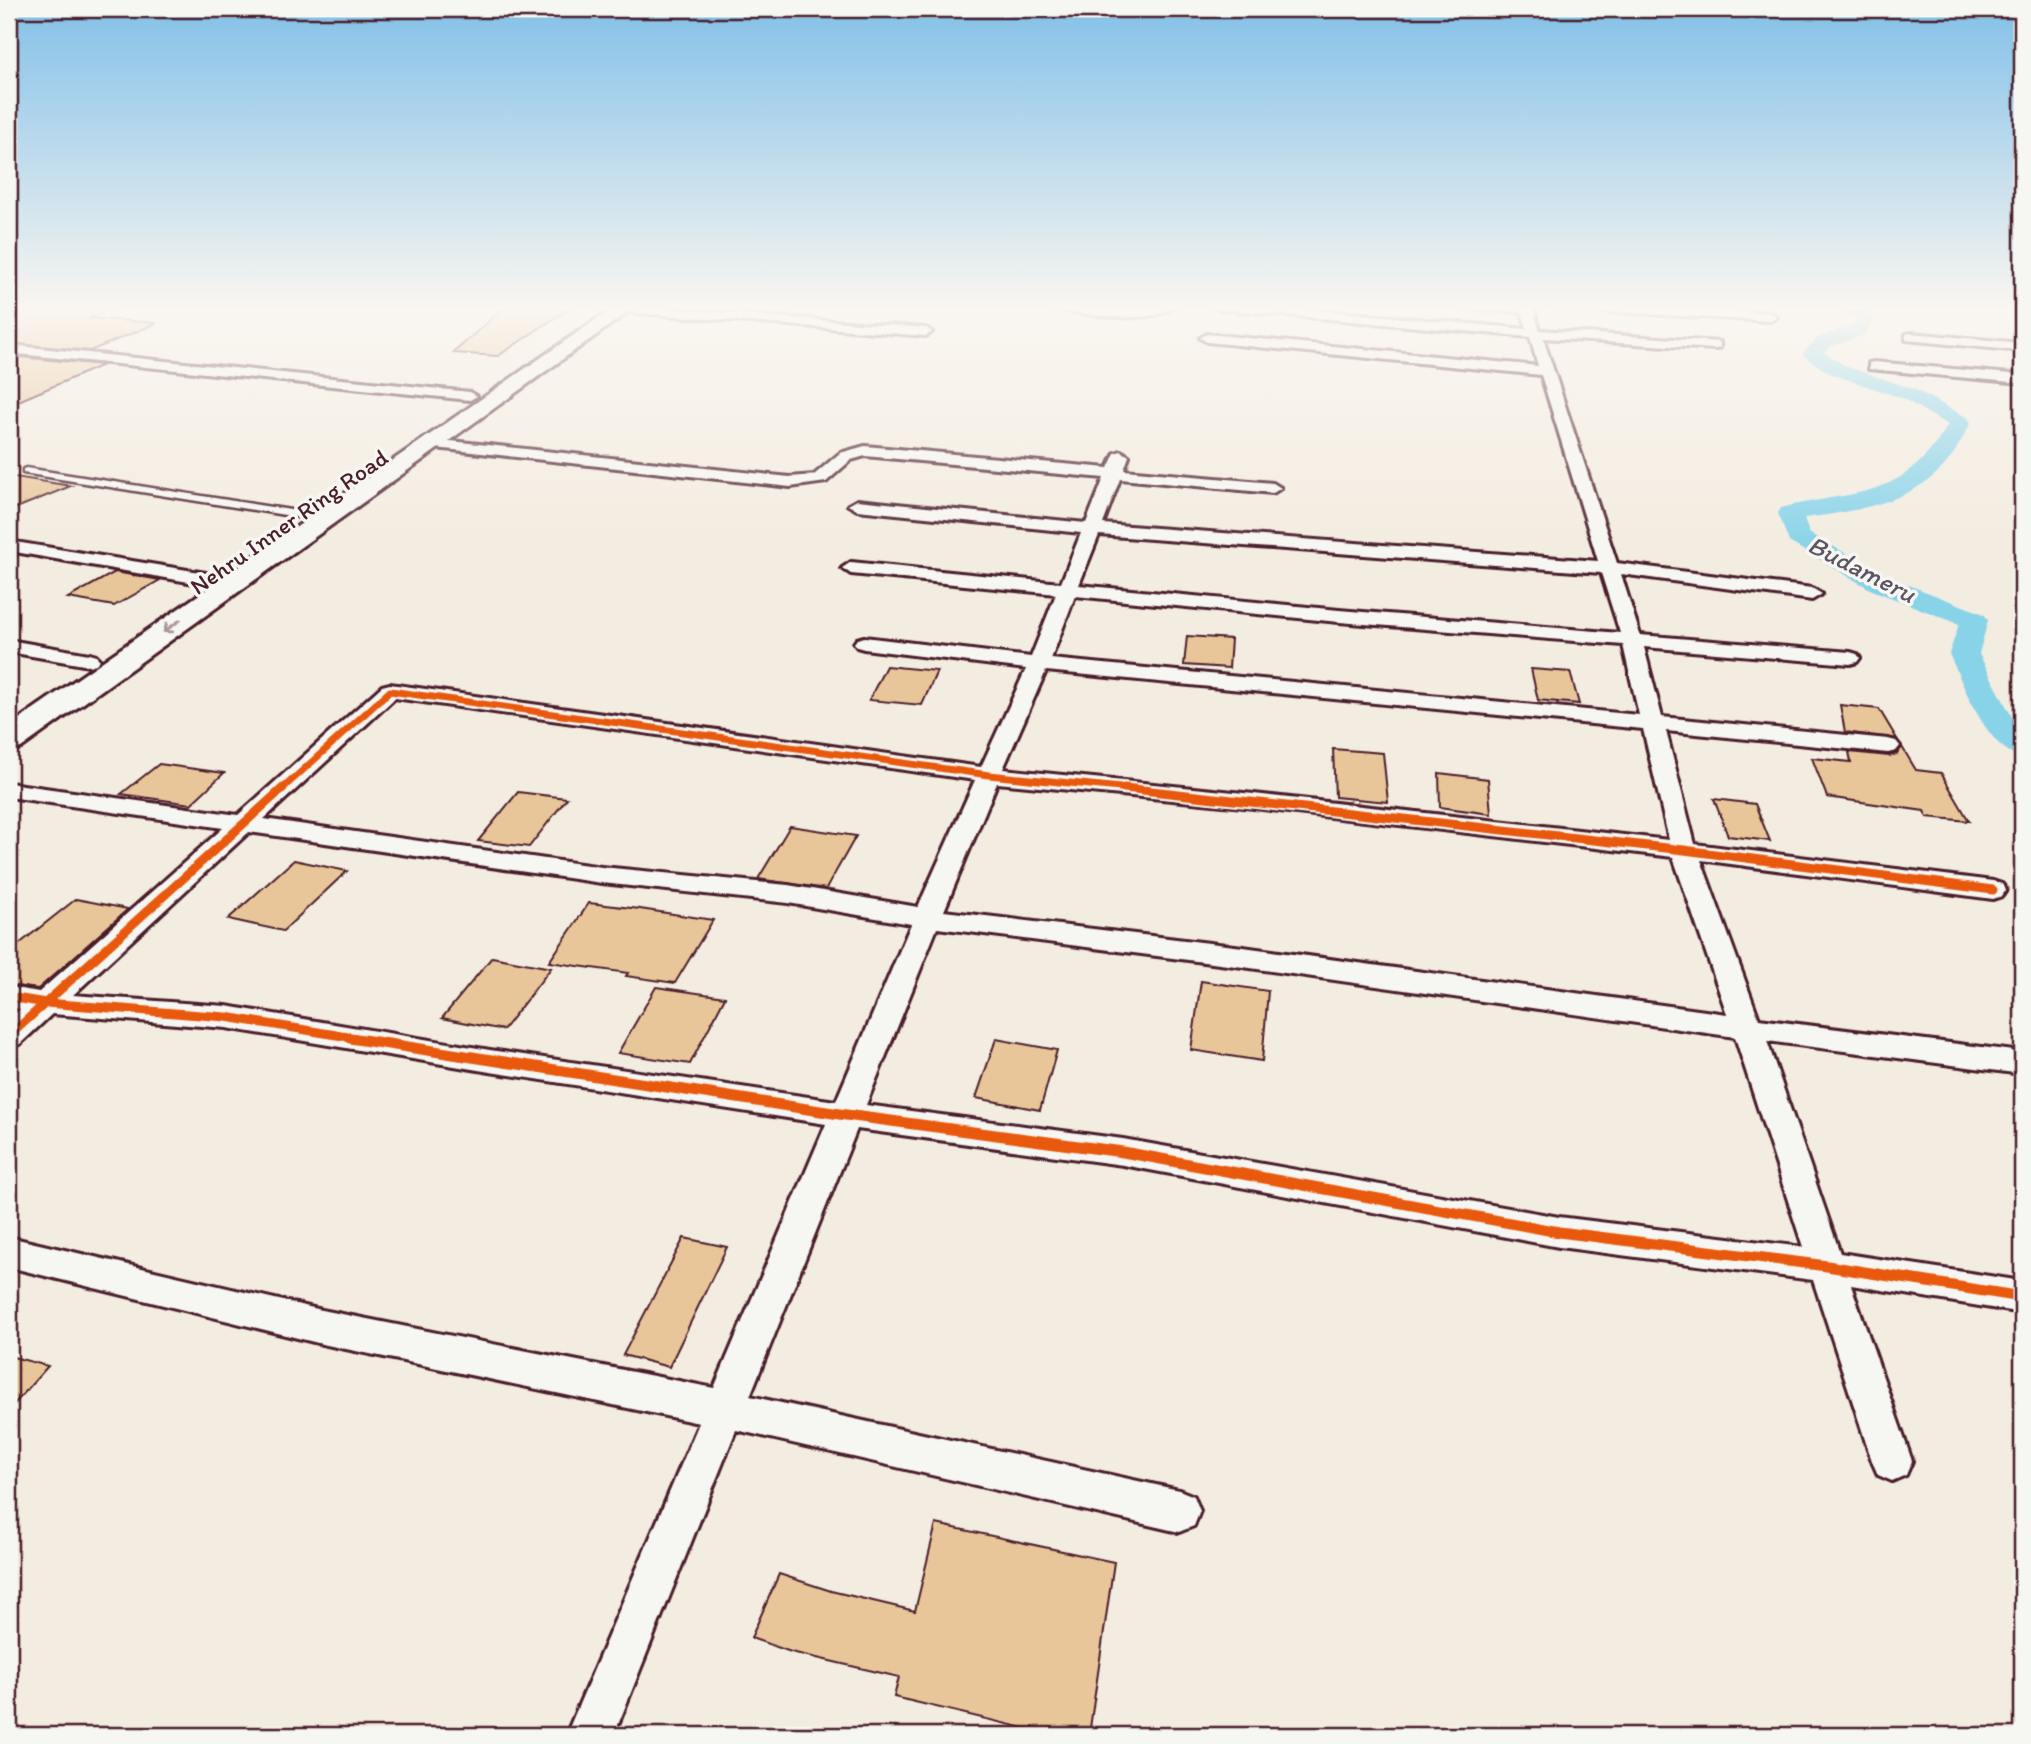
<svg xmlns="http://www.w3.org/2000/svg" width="2031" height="1744" font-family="Itim,sans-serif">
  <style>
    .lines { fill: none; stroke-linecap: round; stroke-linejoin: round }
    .canal { fill: #89d3e9; fill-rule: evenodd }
    .building { fill: #e9c69a; stroke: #4a1f2b; stroke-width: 2 }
    .lane-casing { stroke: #4a1f2b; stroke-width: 5 }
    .street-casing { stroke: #4a1f2b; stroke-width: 6 }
    .primary-casing { stroke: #4a1f2b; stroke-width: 6 }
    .lane { fill: #f6f6f2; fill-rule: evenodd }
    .street { fill: #f6f6f2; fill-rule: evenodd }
    .primary { fill: #f6f6f2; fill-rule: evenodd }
    .cycleway-far2-casing { stroke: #f6f6f2; stroke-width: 10 }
    .cycleway-far1-casing { stroke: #f6f6f2; stroke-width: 13 }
    .cycleway-casing { stroke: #f6f6f2; stroke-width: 16 }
    .cycleway-far2 { stroke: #e8590c; stroke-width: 7 }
    .cycleway-far1 { stroke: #e8590c; stroke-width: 9 }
    .cycleway { stroke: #e8590c; stroke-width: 11 }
    .oneway { stroke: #a99598 }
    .labels { text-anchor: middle; stroke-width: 7; stroke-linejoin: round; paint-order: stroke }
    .far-street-label { font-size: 24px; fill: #4a1f2b; stroke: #f6f6f2 }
    .far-water-label { font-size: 26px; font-style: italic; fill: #5d5564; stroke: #f6f6f2 }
  </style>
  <rect width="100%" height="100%" fill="#f3ece0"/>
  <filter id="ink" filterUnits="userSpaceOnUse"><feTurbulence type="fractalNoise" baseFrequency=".0143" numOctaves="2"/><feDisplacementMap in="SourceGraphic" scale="14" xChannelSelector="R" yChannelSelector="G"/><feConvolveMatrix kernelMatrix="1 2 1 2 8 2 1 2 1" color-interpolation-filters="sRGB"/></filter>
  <g filter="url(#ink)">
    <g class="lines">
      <!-- canal -->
      <path class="canal" d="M 1830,305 L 1853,305 L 1875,317 L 1864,335 L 1831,346 L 1824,352 L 1845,366 L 1916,390 L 1968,418 L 1971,423 C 1963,437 1956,452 1945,465 C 1911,503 1851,512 1804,518 L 1809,533 L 1890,578 L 1984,614 L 1988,620 L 1979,654 L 2013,719 L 2022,729 L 2022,757 C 1986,749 1964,685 1949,654 L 1959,624 L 1872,590 L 1789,542 L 1778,513 L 1781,508 C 1857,489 1902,502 1948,425 L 1902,398 L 1831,374 L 1805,357 L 1803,353 L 1817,338 L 1851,327 L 1856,319 Z"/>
    </g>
    <!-- building -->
    <g class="building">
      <polygon points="9,305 113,305 114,308 89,318 157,323 90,351 9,343"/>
      <polygon points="507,305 574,305 498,356 453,353"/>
      <polygon points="9,356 103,365 9,405"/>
      <polygon points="9,476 71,486 9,511"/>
      <polygon points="115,572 160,580 114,606 68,598"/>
      <polygon points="1187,636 1231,639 1229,668 1184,665"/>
      <polygon points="886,666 937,671 922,705 869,700"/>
      <polygon points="1531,669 1570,672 1579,704 1538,700"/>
      <polygon points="1840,705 1879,709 1897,739 1845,732"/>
      <polygon points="1902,747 1916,770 1941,773 1969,821 1927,817 1924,811 1827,797 1812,758 1851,762 1849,752 1889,756 1897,754"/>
      <polygon points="1333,749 1383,753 1388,802 1335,797"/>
      <polygon points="159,764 224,773 191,804 121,794"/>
      <polygon points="1439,773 1488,779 1491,814 1440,807"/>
      <polygon points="518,792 567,798 529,847 478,841"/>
      <polygon points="1714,799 1755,804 1770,841 1728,836"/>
      <polygon points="790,826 856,836 826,889 758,879"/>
      <polygon points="294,860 347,871 283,931 228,919"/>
      <polygon points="76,899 128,909 38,989 9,985 9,952"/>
      <polygon points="589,903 640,909 713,920 675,983 626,976 628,973 549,962"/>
      <polygon points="492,957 551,968 503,1030 442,1018"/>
      <polygon points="1201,981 1268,991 1262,1061 1191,1050"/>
      <polygon points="656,987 725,997 690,1064 618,1053"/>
      <polygon points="996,1039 1057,1050 1040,1110 976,1098"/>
      <polygon points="684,1238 727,1247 669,1367 623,1355"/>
      <polygon points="9,1356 48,1366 9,1410"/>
      <polygon points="936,1524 1114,1562 1089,1735 1053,1735 894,1697 899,1677 791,1652 751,1638 779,1574 831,1591 915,1611"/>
    </g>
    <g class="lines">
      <!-- lane casing -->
      <g class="lane-casing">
        <polygon id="lane" points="26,468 297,511 302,514 297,517 23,473 23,469"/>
      </g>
      <!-- street casing -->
      <g class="street-casing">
        <g id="street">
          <polygon points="622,305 926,328 932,332 926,336 626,312 620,308"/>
          <path d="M 1043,305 L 1131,309 L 1175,305 C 1151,328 1080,312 1049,309 Z"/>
          <path d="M 1212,305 L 1261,305 L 1527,329 L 1522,312 L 1469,309 L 1463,305 L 1532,305 L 1540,330 L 1720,342 L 1720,348 L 1715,349 L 1543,338 L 1617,563 L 1812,588 L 1822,594 L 1812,600 L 1621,574 L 1640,635 L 1850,652 L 1857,654 L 1860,658 L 1857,662 L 1850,664 L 1644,647 L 1662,717 L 1888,739 L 1896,741 L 1900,746 L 1896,751 L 1888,753 L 1666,731 L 1695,844 L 1993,881 L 2002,884 L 2006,890 L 2002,896 L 1993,899 L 1701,860 L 1759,1019 L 2022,1052 L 2022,1074 L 1767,1041 L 1840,1253 L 2022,1281 L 2022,1313 L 1851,1285 L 1912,1461 L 1906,1475 L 1892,1481 L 1878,1475 L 1872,1461 L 1813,1280 L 1559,1247 L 1123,1165 L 857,1129 L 750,1396 L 1179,1490 L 1194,1496 L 1200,1511 L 1194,1526 L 1179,1532 L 736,1430 L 614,1735 L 566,1735 L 699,1423 L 322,1344 L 9,1267 L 9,1237 L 322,1310 L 714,1388 L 826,1124 L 490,1072 L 226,1028 L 52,1014 L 20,1044 L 9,1047 L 9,1019 L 20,1009 L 9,1007 L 9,987 L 39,992 L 223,828 L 9,797 L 9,783 L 238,815 L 382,686 L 390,684 L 981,767 L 1026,669 L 864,649 L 857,647 L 854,643 L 857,639 L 864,637 L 1031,657 L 1056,594 L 851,574 L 842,568 L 851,562 L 1061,583 L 1081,533 L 857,510 L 848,505 L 857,500 L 1086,523 L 1104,478 L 865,456 L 851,460 L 826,482 L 790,487 L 426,447 L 424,444 L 432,439 L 790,477 L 814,475 L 840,453 L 865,446 L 1108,468 L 1115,453 L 1121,451 L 1129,456 L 1124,470 L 1273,483 L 1281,488 L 1273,493 L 1120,479 L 1103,524 L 1598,561 L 1541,375 L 1207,342 L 1200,338 L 1207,334 L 1538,366 L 1530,337 L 1218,309 ZM 1099,535 L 1601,573 L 1620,633 L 1339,610 L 1079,585 ZM 1075,596 L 1339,622 L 1623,645 L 1639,715 L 1051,659 ZM 1046,671 L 1643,729 L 1669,840 L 1254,794 L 1003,769 ZM 395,698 L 975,780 L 918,907 L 788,885 L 602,867 L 264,819 ZM 997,783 L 1254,808 L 1673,857 L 1727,1014 L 1243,947 L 944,911 ZM 249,832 L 602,883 L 788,903 L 911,924 L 836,1101 L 490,1050 L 226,1006 L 73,995 ZM 937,928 L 1243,967 L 1735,1037 L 1803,1247 L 1559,1217 L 1123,1139 L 866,1105 Z"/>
          <polygon points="1553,305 1628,305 1771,313 1777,317 1771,321 1559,309"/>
          <polygon points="1911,333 2022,343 2022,351 1906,340 1906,334"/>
          <polygon points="9,345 470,392 477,396 470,400 9,353"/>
          <polygon points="1874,362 2022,375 2022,383 1869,369 1869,363"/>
          <polygon points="9,541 206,573 216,579 206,585 9,551"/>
          <polygon points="9,640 89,654 96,656 100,660 96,664 89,666 9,652"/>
        </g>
      </g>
      <!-- primary casing -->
      <g class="primary-casing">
        <polygon id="primary" points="617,305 638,305 21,748 9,751 9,726"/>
      </g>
      <!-- lane -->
      <use href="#lane" class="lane"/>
      <!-- street -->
      <use href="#street" class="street"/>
      <!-- primary -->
      <use href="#primary" class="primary"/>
      <!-- cycleway-far2 casing -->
      <g class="cycleway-far2-casing">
        <polyline id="cycleway-far2" points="281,790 390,691 989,775 1141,790"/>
      </g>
      <!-- cycleway-far1 casing -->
      <g class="cycleway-far1-casing">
        <g id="cycleway-far1">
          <polyline points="1124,788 1684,850 1993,890"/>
          <polyline points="9,997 46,1003 226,1017 361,1039"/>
          <polyline points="9,1036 283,788"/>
        </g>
      </g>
      <!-- cycleway casing -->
      <g class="cycleway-casing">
        <polyline id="cycleway" points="350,1038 846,1115 1123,1152 1559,1232 1827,1266 2022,1297"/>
      </g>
      <!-- cycleway-far2 -->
      <use href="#cycleway-far2" class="cycleway-far2"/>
      <!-- cycleway-far1 -->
      <use href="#cycleway-far1" class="cycleway-far1"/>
      <!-- cycleway -->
      <use href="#cycleway" class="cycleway"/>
    </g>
    <!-- one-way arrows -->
    <defs><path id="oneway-shaft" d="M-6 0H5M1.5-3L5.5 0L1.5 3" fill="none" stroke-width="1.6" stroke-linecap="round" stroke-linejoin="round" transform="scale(1.75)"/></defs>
    <use class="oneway" href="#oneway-shaft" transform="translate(172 626) rotate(145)"/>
  </g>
  <!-- sky -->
  <linearGradient id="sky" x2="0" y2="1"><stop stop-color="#82c0e8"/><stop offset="0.56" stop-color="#faf6f1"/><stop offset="1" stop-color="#faf6f1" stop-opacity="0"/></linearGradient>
  <rect width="2031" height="549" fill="url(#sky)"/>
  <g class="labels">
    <!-- far-street labels -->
    <g class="far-street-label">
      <text transform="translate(289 522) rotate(-35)" y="8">Nehru Inner Ring Road</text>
    </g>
    <!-- far-water labels -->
    <g class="far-water-label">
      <text transform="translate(1862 569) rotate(27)" y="9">Budameru</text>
    </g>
  </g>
  <!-- margin -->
  <rect width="2031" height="1744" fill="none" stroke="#f6f6f2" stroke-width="35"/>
  <rect x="18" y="18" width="1996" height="1709" fill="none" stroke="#4a1f2b" stroke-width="2.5" filter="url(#ink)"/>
</svg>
